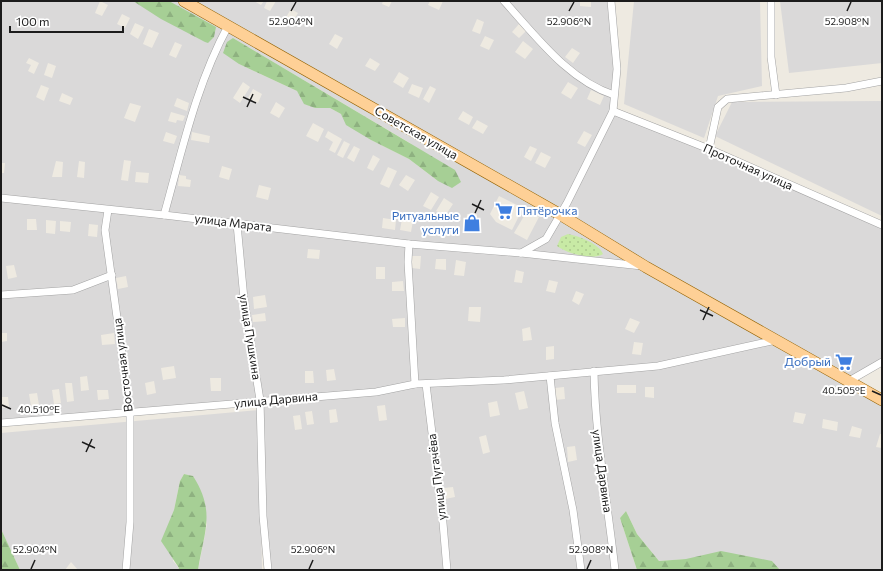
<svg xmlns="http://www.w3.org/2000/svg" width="883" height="571" font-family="Commissioner,sans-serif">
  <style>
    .residential { fill: #dad9d9; fill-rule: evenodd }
    .grass { fill: url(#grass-dots) }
    .forest { fill: url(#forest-firs) }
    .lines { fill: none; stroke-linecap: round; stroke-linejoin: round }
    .minor-casing { stroke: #a3a3a3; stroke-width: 8 }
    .primary-casing { stroke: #946200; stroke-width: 12 }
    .minor { stroke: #fff; stroke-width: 7 }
    .primary { stroke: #fed096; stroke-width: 11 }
    .ticks { fill: none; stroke: #1c1c1c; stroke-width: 1.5 }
    .labels { text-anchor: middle; stroke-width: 4; stroke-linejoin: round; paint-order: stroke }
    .street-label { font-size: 12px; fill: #1c1c1c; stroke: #fff }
    .shop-label { font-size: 12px; fill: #366cbe; stroke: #fff; text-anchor: end }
    .ticks-label { font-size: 10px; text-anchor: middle; fill: #1c1c1c; stroke: #fff; stroke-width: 4; stroke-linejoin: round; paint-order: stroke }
  </style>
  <defs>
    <pattern id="grass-dots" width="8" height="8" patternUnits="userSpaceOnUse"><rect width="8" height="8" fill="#c8eaa5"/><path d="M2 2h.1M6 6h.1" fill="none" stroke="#abc88d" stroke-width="1.8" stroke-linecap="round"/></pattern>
    <pattern id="forest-firs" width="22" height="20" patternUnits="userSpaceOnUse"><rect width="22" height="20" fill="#a6cf95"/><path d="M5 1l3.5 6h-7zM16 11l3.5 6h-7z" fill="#8eb180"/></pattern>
  </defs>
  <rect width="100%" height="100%" fill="#eeeae1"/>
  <!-- residential -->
  <g class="residential">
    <path d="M 1,1 L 254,1 L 261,5 L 264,1 L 267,1 L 264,8 L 270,11 L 276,1 L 383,1 L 382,4 L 389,7 L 392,1 L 430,1 L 428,5 L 439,10 L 443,1 L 580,1 L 580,6 L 591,7 L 591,1 L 611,1 L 617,69 L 613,111 L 882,225 L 882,362 L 849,381 L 882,400 L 882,434 L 880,434 L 876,447 L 882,448 L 882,570 L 780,570 L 772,561 L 686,559 L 659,561 L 637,534 L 626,511 L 620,518 L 637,570 L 268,570 L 260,400 L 1,423 L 1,408 L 9,407 L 8,397 L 1,397 L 1,342 L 7,341 L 7,333 L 1,333 L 1,173 L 4,173 L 5,163 L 1,163 ZM 100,1 L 108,5 L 102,16 L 95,13 ZM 291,9 L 298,13 L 292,23 L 285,19 ZM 122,14 L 130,18 L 125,28 L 117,24 ZM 477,19 L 484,22 L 480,34 L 472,31 ZM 135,23 L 144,27 L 138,39 L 130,34 ZM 519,24 L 526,31 L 519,38 L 512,32 ZM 149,29 L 159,33 L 152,48 L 143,44 ZM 335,34 L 343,38 L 337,49 L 329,44 ZM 485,36 L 494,40 L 489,50 L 480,46 ZM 233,38 L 410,143 L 438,181 L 409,159 L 371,140 L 341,114 L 330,108 L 315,108 L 297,91 L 239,64 ZM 523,41 L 533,49 L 525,59 L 515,52 ZM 175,42 L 182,45 L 176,58 L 169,55 ZM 572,48 L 580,53 L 573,63 L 565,57 ZM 29,58 L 39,63 L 34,74 L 28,71 L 31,65 L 26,63 ZM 370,58 L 380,64 L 375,71 L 365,66 ZM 48,63 L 56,66 L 52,78 L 44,75 ZM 399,72 L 409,78 L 403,88 L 393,82 ZM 243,82 L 250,87 L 240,103 L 233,98 ZM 568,82 L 578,88 L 571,99 L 561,93 ZM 412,84 L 423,88 L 419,98 L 408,93 ZM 41,85 L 49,88 L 44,101 L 36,97 ZM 430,86 L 436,89 L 429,103 L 423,99 ZM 253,89 L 262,94 L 258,103 L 248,98 ZM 591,90 L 604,96 L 600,105 L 587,99 ZM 62,93 L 73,98 L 70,105 L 59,101 ZM 177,98 L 189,103 L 187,111 L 174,106 ZM 276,102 L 285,108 L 279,118 L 270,113 ZM 130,103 L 141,106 L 135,122 L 124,118 ZM 463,111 L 473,117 L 469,125 L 458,119 ZM 171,112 L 185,116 L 183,121 L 177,120 L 176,123 L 168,121 ZM 477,120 L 488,126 L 483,134 L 472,128 ZM 313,123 L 324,129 L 318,142 L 306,136 ZM 328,131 L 342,139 L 335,153 L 329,150 L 333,142 L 325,137 ZM 584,131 L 592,135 L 585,147 L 577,143 ZM 166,132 L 177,136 L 174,144 L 163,141 ZM 192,132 L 210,136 L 209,143 L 191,140 ZM 344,141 L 350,144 L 343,158 L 337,155 ZM 354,146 L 360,149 L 354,162 L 347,158 ZM 530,146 L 537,149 L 531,161 L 524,157 ZM 541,152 L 551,157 L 545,168 L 535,163 ZM 373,155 L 380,159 L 373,171 L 367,168 ZM 124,160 L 131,161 L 128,181 L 121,180 ZM 56,161 L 63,162 L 62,177 L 52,177 ZM 79,161 L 85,162 L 84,178 L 77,177 ZM 222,166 L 232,169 L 229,180 L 219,177 ZM 388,167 L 397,171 L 389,188 L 380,184 ZM 136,172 L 149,173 L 148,183 L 135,182 ZM 179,175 L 186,176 L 186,179 L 191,180 L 190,187 L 178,186 ZM 406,175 L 415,180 L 408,191 L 399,185 ZM 259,185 L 271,188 L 268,200 L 256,197 ZM 431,192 L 439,197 L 431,210 L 423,206 ZM 499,196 L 523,208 L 512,230 L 496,222 L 490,214 ZM 444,198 L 453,204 L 445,216 L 436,211 ZM 527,211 L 539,217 L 527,240 L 514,233 ZM 467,214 L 477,214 L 476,233 L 466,232 ZM 383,218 L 396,220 L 395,230 L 382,228 ZM 27,219 L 36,219 L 37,230 L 27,230 ZM 402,219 L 413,221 L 411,232 L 400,230 ZM 46,220 L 56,221 L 55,234 L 46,233 ZM 60,221 L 71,222 L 70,232 L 60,231 ZM 89,224 L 98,225 L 97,237 L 88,236 ZM 308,249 L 320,250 L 319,259 L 307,258 ZM 412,256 L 421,256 L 420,269 L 412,268 ZM 436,259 L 446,259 L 446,270 L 435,269 ZM 456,260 L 466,262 L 464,276 L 454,275 ZM 14,265 L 17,277 L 8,279 L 6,266 ZM 376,267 L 385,267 L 385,279 L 376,279 ZM 516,270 L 524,272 L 522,283 L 514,282 ZM 126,276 L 128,287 L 118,289 L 116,278 ZM 549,280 L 558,282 L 555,293 L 546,291 ZM 403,281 L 404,291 L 392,291 L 392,282 ZM 576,291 L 584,294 L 579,305 L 572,301 ZM 265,295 L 267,307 L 254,309 L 253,297 ZM 469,307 L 481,307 L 480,322 L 468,321 ZM 265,313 L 266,321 L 253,322 L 252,315 ZM 405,318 L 405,327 L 393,327 L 392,319 ZM 630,318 L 640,322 L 634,333 L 625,329 ZM 530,327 L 532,340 L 523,341 L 522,329 ZM 114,333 L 115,344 L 102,345 L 101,335 ZM 634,342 L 643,343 L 641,355 L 632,354 ZM 554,346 L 554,359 L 546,360 L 546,347 ZM 174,366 L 176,378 L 163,380 L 161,368 ZM 334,369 L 336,380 L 327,381 L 326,370 ZM 305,371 L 313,371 L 314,383 L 305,383 ZM 87,376 L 89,390 L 81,391 L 80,377 ZM 210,378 L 221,378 L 221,391 L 211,391 ZM 154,381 L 156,393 L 147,395 L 145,383 ZM 65,383 L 72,383 L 74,401 L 67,402 ZM 617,385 L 636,385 L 636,393 L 617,393 ZM 564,387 L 565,399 L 555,400 L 555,388 ZM 645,387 L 654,387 L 654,398 L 645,397 ZM 59,389 L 61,403 L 54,404 L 52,390 ZM 97,390 L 108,390 L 109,399 L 98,400 ZM 524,391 L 528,408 L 519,410 L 515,393 ZM 37,393 L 39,405 L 31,406 L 29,394 ZM 497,401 L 500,415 L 490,417 L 488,403 ZM 385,405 L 387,420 L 379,421 L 377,406 ZM 336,409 L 338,422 L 330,423 L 329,410 ZM 312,411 L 314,424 L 307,425 L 305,412 ZM 795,412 L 806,414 L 803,424 L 793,422 ZM 300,415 L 302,429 L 295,430 L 293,416 ZM 823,419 L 838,422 L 837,431 L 822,428 ZM 852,426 L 862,429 L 860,438 L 849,436 ZM 486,435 L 490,452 L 483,454 L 479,437 ZM 575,446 L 577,460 L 568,462 L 567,447 ZM 453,487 L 455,497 L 445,499 L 444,488 Z"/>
    <polygon points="634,1 760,1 762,86 718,96 704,138 624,104"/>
    <polygon points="780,1 882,1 882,63 789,73"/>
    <polygon points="882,101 882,216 715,136 732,102"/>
    <polygon points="259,410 262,570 198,570 207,524 193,476 184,474 180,481 174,510 173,561 179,568 178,570 78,570 71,562 65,570 20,570 1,529 1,433"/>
  </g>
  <!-- grass -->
  <path class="grass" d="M 568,234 C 579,236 599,244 603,254 C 593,261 566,253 557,246 L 561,237 Z"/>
  <!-- forest -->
  <g class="forest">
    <polygon points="133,1 169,1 216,27 214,37 208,43 205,42 161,19"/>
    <polygon points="233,38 455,170 461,182 452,188 438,181 409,159 371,140 346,125 341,114 330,108 315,108 304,104 297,91 239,64 223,53 227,42"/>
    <path d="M 184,474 L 193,476 C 216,512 204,531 198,570 L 178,570 L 179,568 L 161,541 L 174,510 L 180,481 Z"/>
    <polygon points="626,511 637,534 659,561 686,559 721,551 772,561 780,570 637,570 620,518"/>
    <polygon points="1,529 20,570 1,570"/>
  </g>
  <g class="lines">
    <!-- minor casing -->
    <g class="minor-casing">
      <g id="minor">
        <path d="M 504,1 C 536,36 568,80 614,95"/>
        <polyline points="771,1 771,57 776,95"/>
        <polyline points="613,111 709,149 882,225"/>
        <polyline points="709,149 718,107 727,99 846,88 882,81"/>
        <polyline points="1,198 164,215 409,244 521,253 642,266"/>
        <polyline points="108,210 105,230 130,412 130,522 126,570"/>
        <path d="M 164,215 C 182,151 196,85 228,26"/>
        <polyline points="237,224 244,299 260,400 263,516 268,570"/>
        <polyline points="409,244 408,262 415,384"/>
        <polyline points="521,253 546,239 567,203 613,111 617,69 611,1"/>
        <polyline points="1,295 73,290 112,275"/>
        <path d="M 594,371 C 595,438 608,504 615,570"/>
        <polyline points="550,376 555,423 573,510 581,570"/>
        <polyline points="849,381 882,362"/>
        <polyline points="426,384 443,523 447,570"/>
        <polyline points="1,423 376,392 415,384 504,380 658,366 776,340"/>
      </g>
    </g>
    <!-- primary casing -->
    <g class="primary-casing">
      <polyline id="primary" points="184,1 561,215 646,267 882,400"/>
    </g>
    <!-- minor -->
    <use href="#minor" class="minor"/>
    <!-- primary -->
    <use href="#primary" class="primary"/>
  </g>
  <!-- ticks -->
  <path class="ticks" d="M 291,11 L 296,2M 569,11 L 574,2M 847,11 L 851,2M 243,97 L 256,103M 247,107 L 253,94M 472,204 L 484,210M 475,213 L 481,200M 700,310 L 713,316M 703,320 L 709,307M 872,391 L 881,395M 2,405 L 11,409M 82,442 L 95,448M 86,452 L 92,439M 31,569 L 35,560M 309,569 L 313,560M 587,569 L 591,560"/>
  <!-- icons -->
  <defs>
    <g id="supermarket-bare" transform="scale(1.38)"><path d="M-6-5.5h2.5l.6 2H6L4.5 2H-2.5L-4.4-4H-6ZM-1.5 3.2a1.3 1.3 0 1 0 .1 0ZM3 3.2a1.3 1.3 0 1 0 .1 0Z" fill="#3f7fe0" stroke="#fff" stroke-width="2.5" paint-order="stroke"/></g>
    <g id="shop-bare" transform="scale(1.38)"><path d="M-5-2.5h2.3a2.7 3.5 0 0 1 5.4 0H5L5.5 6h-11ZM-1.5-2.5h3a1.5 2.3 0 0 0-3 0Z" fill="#3f7fe0" stroke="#fff" stroke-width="2.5" paint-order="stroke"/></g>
  </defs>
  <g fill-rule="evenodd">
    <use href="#supermarket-bare" x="504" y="211"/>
    <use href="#shop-bare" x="472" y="223"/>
    <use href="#supermarket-bare" x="844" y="362"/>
  </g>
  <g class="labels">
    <!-- street labels -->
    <g class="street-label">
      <text transform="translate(416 133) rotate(30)" y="4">Советская улица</text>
      <text transform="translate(748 167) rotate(24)" y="4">Проточная улица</text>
      <text transform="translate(233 223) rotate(7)" y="4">улица Марата</text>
      <text transform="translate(250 337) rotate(81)" y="4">улица Пушкина</text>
      <text transform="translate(123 365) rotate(-97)" y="4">Восточная улица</text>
      <text transform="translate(276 400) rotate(-5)" y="4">улица Дарвина</text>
      <text transform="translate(602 471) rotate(82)" y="4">улица Дарвина</text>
      <text transform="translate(437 477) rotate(-97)" y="4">улица Пугачёва</text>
    </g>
    <!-- shop labels -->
    <g class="shop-label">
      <text x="517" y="215" text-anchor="start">Пятёрочка</text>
      <text x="459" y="220">Ритуальные<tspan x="459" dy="14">услуги</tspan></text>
      <text x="831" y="366">Добрый</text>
    </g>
  </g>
  <g class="ticks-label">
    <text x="291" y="25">52.904°N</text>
    <text x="569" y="25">52.906°N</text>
    <text x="847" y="25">52.908°N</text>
    <text x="844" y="394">40.505°E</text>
    <text x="39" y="413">40.510°E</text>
    <text x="35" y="553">52.904°N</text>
    <text x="313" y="553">52.906°N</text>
    <text x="591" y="553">52.908°N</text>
  </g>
  <!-- border -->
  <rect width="883" height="571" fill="none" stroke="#1c1c1c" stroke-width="4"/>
  <!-- scale -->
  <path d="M10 26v6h113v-6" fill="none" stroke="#1c1c1c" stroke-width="2"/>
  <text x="16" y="26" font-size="12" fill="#1c1c1c" stroke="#ffffff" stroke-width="3" paint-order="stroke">100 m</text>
</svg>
